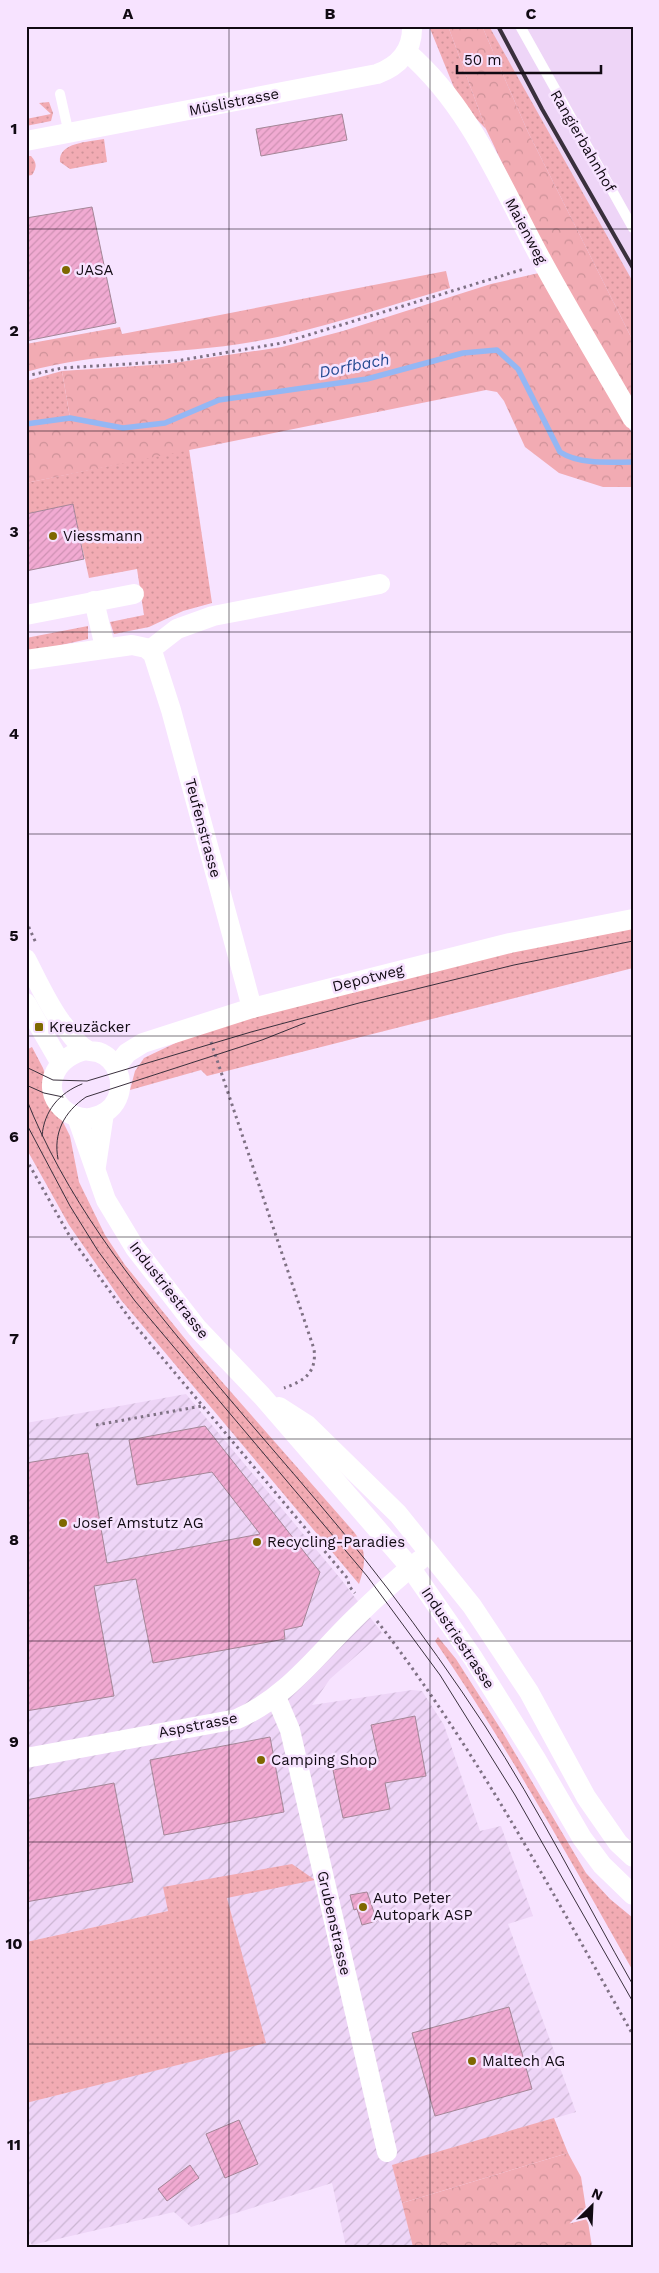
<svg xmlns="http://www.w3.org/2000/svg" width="659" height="2273" font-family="'Work Sans',sans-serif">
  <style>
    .built { fill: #eed5f7 }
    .industrial { fill: url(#industrial-furrows) }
    .grass { fill: url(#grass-dots) }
    .forest { fill: url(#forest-crowns) }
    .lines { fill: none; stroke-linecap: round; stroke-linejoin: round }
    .stream { stroke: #94b7f4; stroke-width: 5.5 }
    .building { fill: url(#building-hatch); stroke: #a48697 }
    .path { stroke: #7f7184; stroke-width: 3; stroke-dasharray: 2.5 4; stroke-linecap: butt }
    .lane { stroke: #fff; stroke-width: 10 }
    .street { stroke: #fff; stroke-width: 20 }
    .tram { stroke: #3a303d; stroke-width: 1 }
    .rail { stroke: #3a303d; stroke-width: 4 }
    .grid { fill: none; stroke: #110a13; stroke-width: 1; stroke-opacity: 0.55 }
    .poi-dot { fill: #7e6800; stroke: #f7e3ff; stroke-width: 2 }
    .labels { text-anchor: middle; stroke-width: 5; stroke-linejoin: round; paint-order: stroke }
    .street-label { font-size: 15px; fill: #110a13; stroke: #f7e3ff }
    .poi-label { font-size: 15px; fill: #110a13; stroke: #f7e3ff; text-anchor: start }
    .water-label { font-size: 16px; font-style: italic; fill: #244a92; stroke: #f7e3ff }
    .neatline { fill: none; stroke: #110a13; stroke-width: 2 }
    .grid-label { font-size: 16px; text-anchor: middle; font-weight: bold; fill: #110a13 }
  </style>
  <defs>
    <pattern id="industrial-furrows" width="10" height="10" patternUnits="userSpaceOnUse" patternTransform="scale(1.25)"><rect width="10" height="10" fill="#eed5f7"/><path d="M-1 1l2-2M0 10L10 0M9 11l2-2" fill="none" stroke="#cbb6d3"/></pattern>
    <pattern id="grass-dots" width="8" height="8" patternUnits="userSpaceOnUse" patternTransform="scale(1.25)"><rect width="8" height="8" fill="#f2abb3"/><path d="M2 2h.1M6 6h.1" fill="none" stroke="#ce9299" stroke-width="1.8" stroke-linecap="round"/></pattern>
    <pattern id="forest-crowns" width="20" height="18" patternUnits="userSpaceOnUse" patternTransform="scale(1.25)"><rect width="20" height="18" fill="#f2abb3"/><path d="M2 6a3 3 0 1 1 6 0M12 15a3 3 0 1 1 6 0" fill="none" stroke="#ce9299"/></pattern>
    <pattern id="building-hatch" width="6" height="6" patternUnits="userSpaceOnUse" patternTransform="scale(1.25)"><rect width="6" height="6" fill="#f1aad2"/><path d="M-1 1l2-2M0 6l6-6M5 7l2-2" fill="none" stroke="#ce91b3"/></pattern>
  </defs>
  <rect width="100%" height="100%" fill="#f7e3ff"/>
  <!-- built -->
  <polygon class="built" points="429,26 633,26 633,409 545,253 486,129 465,107"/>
  <!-- industrial -->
  <polygon class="industrial" points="186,1394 340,1578 382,1633 330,1679 312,1705 412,1690 422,1691 444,1725 480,1831 501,1826 533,1916 508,1924 576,2112 393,2165 413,2247 346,2247 332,2183 191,2227 174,2212 32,2245 26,2233 26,2103 265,2043 227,1898 26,1942 26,1423"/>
  <!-- grass -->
  <g class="grass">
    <polygon points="429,26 448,26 486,129 465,107 455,90"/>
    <polygon points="482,26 489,26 633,282 633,341 527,130"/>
    <polygon points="49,102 53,113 51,121 26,126 26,119 51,114 39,103"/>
    <path d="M 104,139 L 107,162 L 70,169 L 60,162 C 58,142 89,142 104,139 Z"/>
    <path d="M 26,156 L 31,156 C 37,163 37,167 32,175 L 26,176 Z"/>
    <polygon points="62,371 70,418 26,424 26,381"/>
    <polygon points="189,449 212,603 183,611 149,627 114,634 110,622 144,615 137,569 89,578 73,505 26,514 26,483"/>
    <polygon points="88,626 88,639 26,653 26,638"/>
    <polygon points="633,926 633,968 207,1076 201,1070 130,1090 135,1071 144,1058 188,1037 230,1023 470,961"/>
    <path d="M 32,1047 L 43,1068 L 60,1116 L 70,1136 L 79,1182 L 105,1235 L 125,1265 L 195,1351 L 354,1532 C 367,1549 366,1564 359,1584 L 121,1300 L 69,1225 L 26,1148 L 26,1050 Z"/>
    <path d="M 438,1637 L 456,1659 L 502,1731 L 586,1873 L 610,1899 L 633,1918 L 633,1971 C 570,1860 508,1747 435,1641 Z"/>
    <polygon points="292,1864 315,1880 227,1898 266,2043 26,2103 26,1942 168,1911 163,1887"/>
    <polygon points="554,2118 568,2153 402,2203 392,2165"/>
  </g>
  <!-- forest -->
  <g class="forest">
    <polygon points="448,26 482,26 527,130 633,341 633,409 545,253 486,129"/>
    <path d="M 446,271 L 450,288 C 384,307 319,330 252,342 C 177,355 99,351 26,372 L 26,344 L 120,327 L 122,334 Z"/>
    <polygon points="539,273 633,435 633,487 603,487 559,473 525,447 504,401 497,392 486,390 26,483 26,424 70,418 62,371 167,364 282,347 343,331 491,284"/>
    <polygon points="568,2153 581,2177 592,2247 413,2247 402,2203"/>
  </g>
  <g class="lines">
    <!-- stream -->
    <path class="stream" d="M 26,424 L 70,418 L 123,428 L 165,423 L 219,400 L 367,379 L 463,353 L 497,350 L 518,369 L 560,452 C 580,465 610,462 633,462"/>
  </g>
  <!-- building -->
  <g class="building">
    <polygon points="342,114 347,140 261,156 256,129"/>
    <polygon points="92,207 116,323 26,341 26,218"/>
    <polygon points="73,504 84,559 26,571 26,514"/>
    <polygon points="205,1426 320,1572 302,1626 284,1630 285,1639 153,1663 136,1579 94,1586 114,1696 26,1711 26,1463 88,1453 107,1563 260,1534 212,1472 137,1485 129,1440"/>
    <polygon points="415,1716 426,1776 385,1783 390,1809 343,1818 333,1770 379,1761 371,1725"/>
    <polygon points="270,1737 284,1812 164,1835 150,1760"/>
    <polygon points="114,1783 133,1882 26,1902 26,1800"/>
    <polygon points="367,1892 377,1921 362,1925 357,1909 354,1910 350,1895"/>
    <polygon points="509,2007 532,2089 435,2116 412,2033"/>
    <polygon points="239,2120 258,2164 225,2178 206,2134"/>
    <polygon points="190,2165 199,2178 167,2201 158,2189"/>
  </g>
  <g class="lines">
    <!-- path -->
    <g class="path">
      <polyline points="26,376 62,368 176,361 282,343 524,269"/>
      <polyline points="26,921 36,943"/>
      <path d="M 211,1042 L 314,1349 C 317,1373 304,1381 284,1388"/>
      <polyline points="26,1159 69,1235 133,1323 348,1579 349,1586 355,1593"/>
      <polyline points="96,1425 202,1406"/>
      <path d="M 377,1621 C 477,1750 553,1894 633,2035"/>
    </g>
    <!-- lane -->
    <g class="lane">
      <polyline points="520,26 633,228"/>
      <polyline points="60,94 69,134"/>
    </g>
    <!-- street -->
    <g class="street">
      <path d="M 407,52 C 471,107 502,188 542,261 C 571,314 603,367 633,419"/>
      <path d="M 26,141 L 377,74 C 399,66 413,51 412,26"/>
      <polyline points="94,601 105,647"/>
      <polyline points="26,615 134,594"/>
      <polyline points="150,650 177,629 213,616 380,584"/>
      <polyline points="26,660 132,645 146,648 153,654 171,710 252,1008"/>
      <path d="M 26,959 C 37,980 47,1003 61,1022 C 68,1030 77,1045 87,1050 C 90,1052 94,1051 98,1052 C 117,1059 125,1081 117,1099 C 112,1110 101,1116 90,1118 C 80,1119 69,1115 62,1108 C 39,1085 59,1054 87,1050"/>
      <polyline points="26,1003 60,1062"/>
      <polyline points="116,1067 127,1053 143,1043 252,1008 510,943 633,919"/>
      <polyline points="77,1117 106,1200 135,1248 197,1328 262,1396 410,1567 473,1658 536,1759 582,1838 602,1865 633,1895"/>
      <polyline points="96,1166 104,1113"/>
      <polyline points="279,1407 307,1425 398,1514 472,1606 529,1692 586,1797 618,1843 633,1857"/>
      <polyline points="276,1697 290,1730 387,2152"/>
      <path d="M 26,1758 L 237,1719 C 286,1698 317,1655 354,1619 C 375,1598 397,1578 420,1560"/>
    </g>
    <!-- tram -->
    <g class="tram">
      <polyline points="26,1067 53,1080 87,1081 251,1032 359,1003 514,965 633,941"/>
      <polyline points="26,1085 44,1093 63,1097"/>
      <path d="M 26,1098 C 65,1197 130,1280 197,1360 C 260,1437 328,1510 388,1589 C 422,1634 454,1679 485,1726 C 539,1809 584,1899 633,1985"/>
      <polyline points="26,1123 70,1206 98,1251 135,1301 367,1576 440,1675 515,1795 633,2002"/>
      <path d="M 42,1136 C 44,1111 59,1093 82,1084"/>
      <path d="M 58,1159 C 53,1133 64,1112 86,1097 L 262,1040 L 305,1023"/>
    </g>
    <!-- rail -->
    <polyline class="rail" points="498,26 542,109 633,268"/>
  </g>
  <!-- grid -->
  <path class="grid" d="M 229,26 L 229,2247M 430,26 L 430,2247M 26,229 L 633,229M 26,431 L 633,431M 26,632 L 633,632M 26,834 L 633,834M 26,1036 L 633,1036M 26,1237 L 633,1237M 26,1439 L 633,1439M 26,1641 L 633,1641M 26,1842 L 633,1842M 26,2044 L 633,2044"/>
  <!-- markers -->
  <g class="poi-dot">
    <circle cx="66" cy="270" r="5"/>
    <circle cx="53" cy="536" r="5"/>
    <rect x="34" y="1022" width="10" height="10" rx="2.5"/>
    <circle cx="63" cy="1523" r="5"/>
    <circle cx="257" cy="1542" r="5"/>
    <circle cx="261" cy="1760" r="5"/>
    <circle cx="363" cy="1907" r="5"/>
    <circle cx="472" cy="2061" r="5"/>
  </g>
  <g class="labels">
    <!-- street labels -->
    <g class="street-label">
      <text transform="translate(234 102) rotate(-11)" y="5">Müslistrasse</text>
      <text transform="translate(583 141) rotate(60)" y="5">Rangierbahnhof</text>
      <text transform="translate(526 231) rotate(62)" y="5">Maienweg</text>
      <text transform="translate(203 828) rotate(75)" y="5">Teufenstrasse</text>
      <text transform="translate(368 978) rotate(-14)" y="5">Depotweg</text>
      <text transform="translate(169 1290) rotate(52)" y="5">Industriestrasse</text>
      <text transform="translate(458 1638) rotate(56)" y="5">Industriestrasse</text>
      <text transform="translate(198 1725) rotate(-11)" y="5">Aspstrasse</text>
      <text transform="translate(334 1923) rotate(77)" y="5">Grubenstrasse</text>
    </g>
    <!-- poi labels -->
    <g class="poi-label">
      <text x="76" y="275">JASA</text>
      <text x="63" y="541">Viessmann</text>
      <text x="49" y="1032">Kreuzäcker</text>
      <text x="73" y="1528">Josef Amstutz AG</text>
      <text x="267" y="1547">Recycling-Paradies</text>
      <text x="271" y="1765">Camping Shop</text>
      <text x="373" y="1903">Auto Peter<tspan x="373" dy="17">Autopark ASP</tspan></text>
      <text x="482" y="2066">Maltech AG</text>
    </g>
    <!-- water labels -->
    <g class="water-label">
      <text transform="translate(354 365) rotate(-11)" y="6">Dorfbach</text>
    </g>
  </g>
  <!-- border -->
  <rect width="659" height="2273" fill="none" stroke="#f7e3ff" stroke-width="55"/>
  <!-- north arrow -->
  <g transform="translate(592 2206) rotate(24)" stroke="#f7e3ff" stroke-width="4" paint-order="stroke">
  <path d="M0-4L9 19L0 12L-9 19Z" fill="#110a13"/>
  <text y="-8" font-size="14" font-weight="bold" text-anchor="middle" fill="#110a13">N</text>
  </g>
  <!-- scale -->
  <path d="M457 65v8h144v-8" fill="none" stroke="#110a13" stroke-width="2.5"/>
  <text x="464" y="65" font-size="15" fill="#110a13" stroke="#f7e3ff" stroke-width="4" paint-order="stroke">50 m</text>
  <rect x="28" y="28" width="604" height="2218" class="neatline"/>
  <g class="grid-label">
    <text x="128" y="19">A</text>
    <text x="330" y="19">B</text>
    <text x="531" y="19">C</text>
    <text x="14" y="134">1</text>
    <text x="14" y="336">2</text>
    <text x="14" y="537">3</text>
    <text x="14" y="739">4</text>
    <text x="14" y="941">5</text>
    <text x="14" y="1142">6</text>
    <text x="14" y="1344">7</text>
    <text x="14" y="1545">8</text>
    <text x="14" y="1747">9</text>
    <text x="14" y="1949">10</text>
    <text x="14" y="2150">11</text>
  </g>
</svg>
